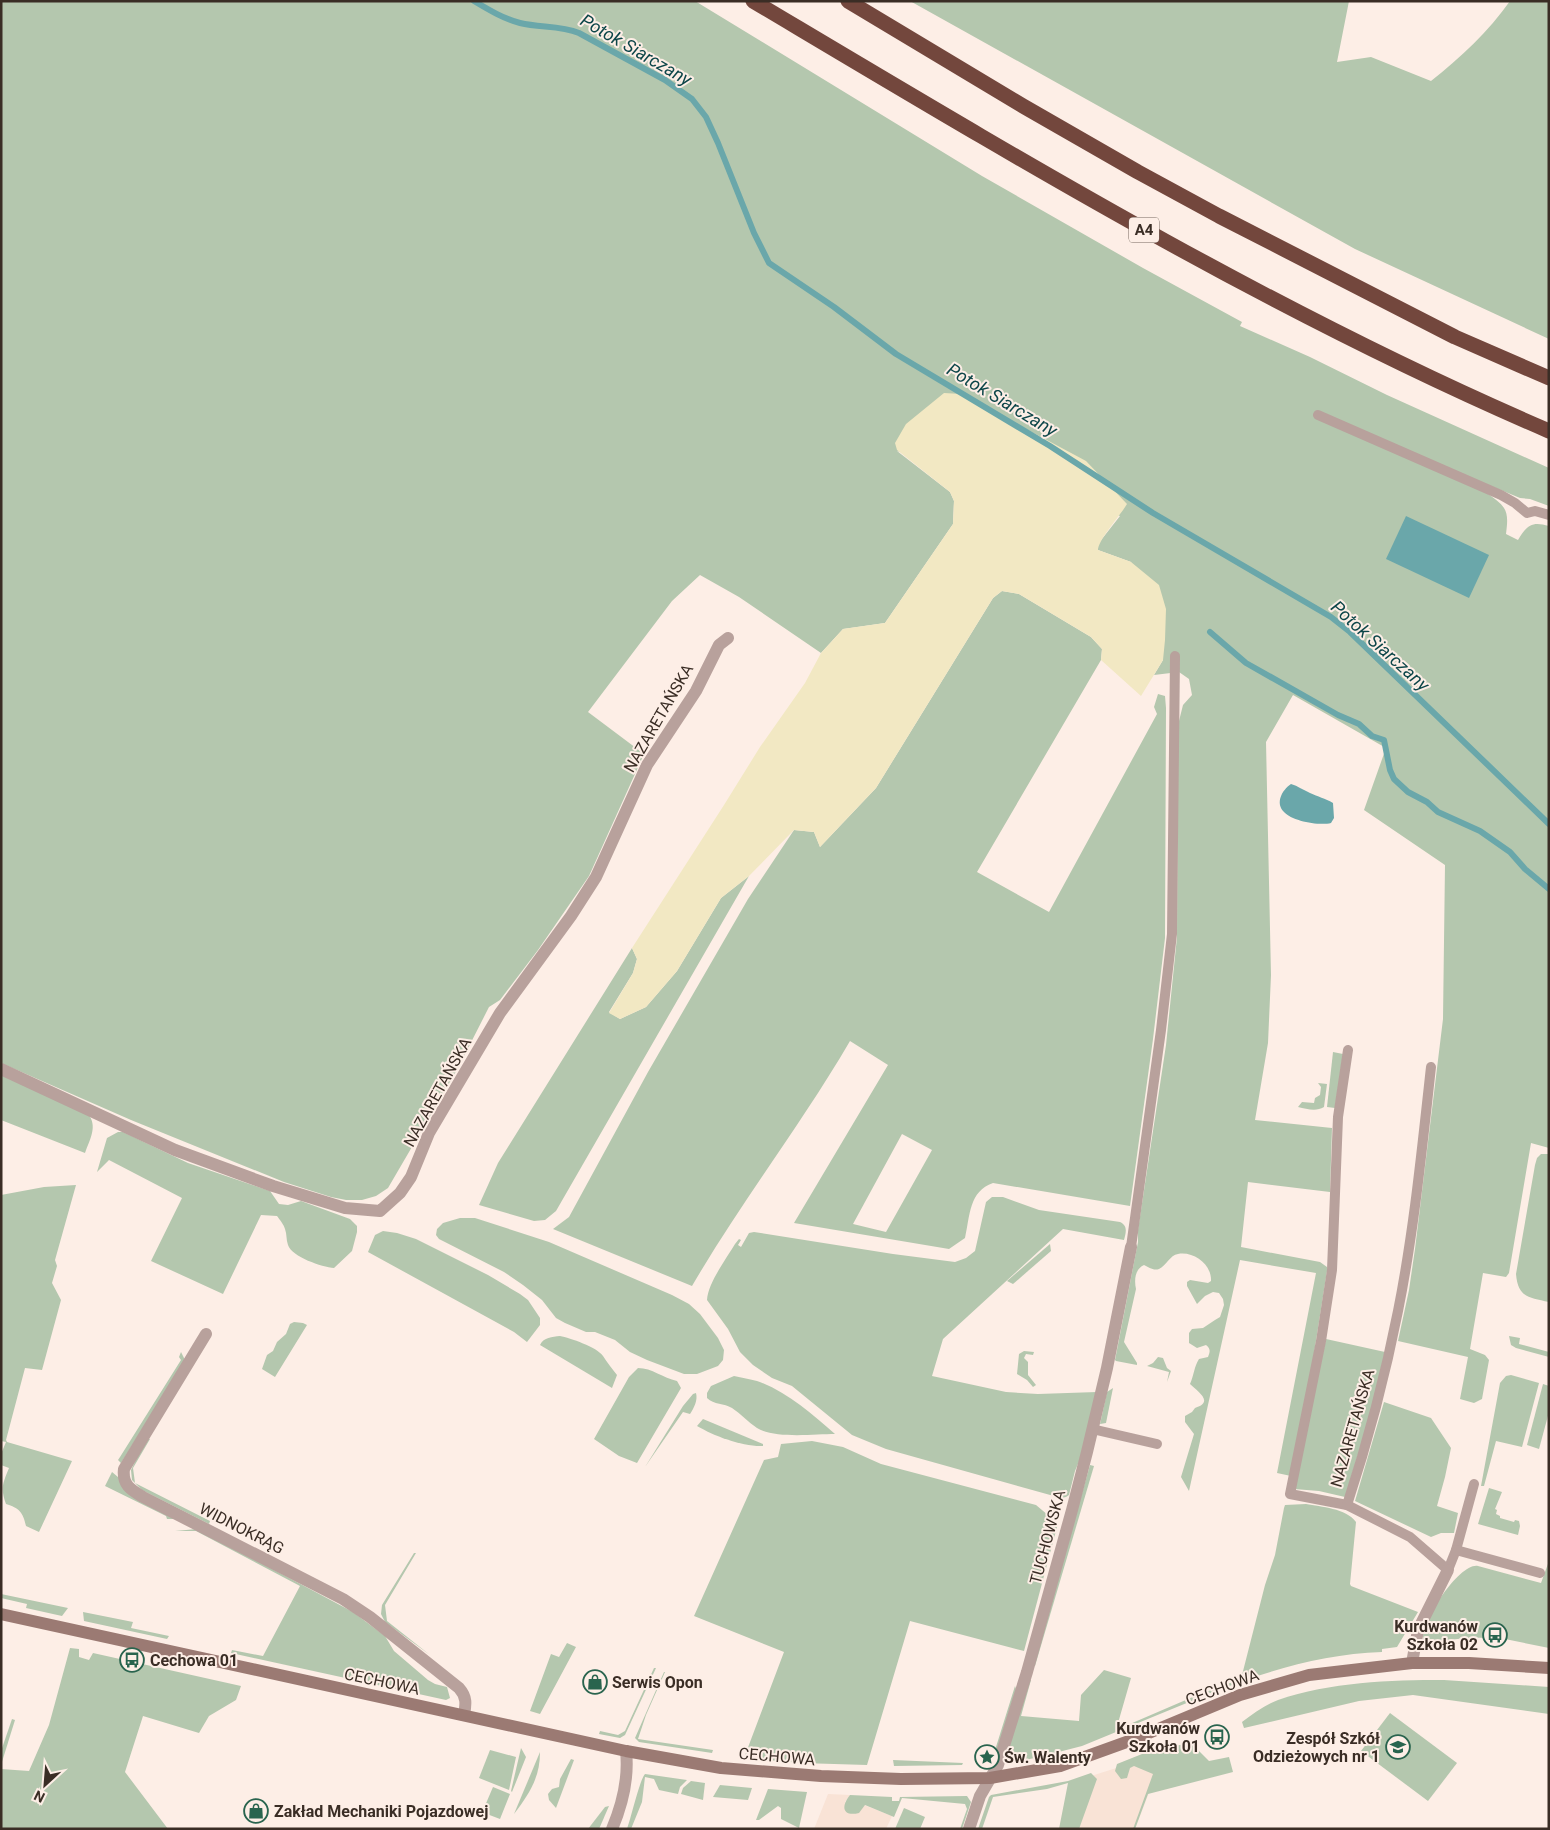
<svg xmlns="http://www.w3.org/2000/svg" width="1550" height="1830" font-family="Roboto,sans-serif">
  <style>
    .commercial { fill: #f9e3d6 }
    .green { fill: #b4c7ae; fill-rule: evenodd }
    .sand { fill: #f2e8c3 }
    .water { fill: #6aa7aa }
    .lines { fill: none; stroke-linecap: round; stroke-linejoin: round }
    .stream { stroke: #6aa7aa; stroke-width: 6 }
    .lane { stroke: #b8a19c; stroke-width: 10 }
    .street { stroke: #b8a19c; stroke-width: 12 }
    .secondary { stroke: #9b7a73; stroke-width: 12 }
    .highway { stroke: #73473d; stroke-width: 15 }
    .labels { text-anchor: middle; stroke-width: 4; stroke-linejoin: round; paint-order: stroke }
    .shield { fill: #fdeee6; stroke: #74675f; stroke-width: 1 }
    .shield-label { font-size: 15px; font-weight: bold; fill: #3a2d25 }
    .street-label { font-size: 16px; fill: #3a2d25; stroke: #fdeee6 }
    .poi-label { font-size: 16px; font-weight: bold; fill: #3a2d25; stroke: #fdeee6; text-anchor: start }
    .water-label { font-size: 18px; font-style: italic; fill: #0d4649; stroke: #fdeee6 }
  </style>
  <rect width="100%" height="100%" fill="#fdeee6"/>
  <!-- commercial -->
  <g class="commercial">
    <polygon points="1132,1763 1157,1772 1135,1829 1059,1829 1069,1783"/>
    <polygon points="828,1794 850,1795 845,1802 864,1805 892,1816 886,1829 814,1829"/>
  </g>
  <!-- green -->
  <g class="green">
    <path d="M 1,1 L 695,1 L 982,176 L 1143,268 L 1242,322 L 1240,326 L 1310,357 L 1387,395 L 1549,468 L 1549,506 L 1530,499 L 1520,498 L 1491,486 L 1488,494 C 1507,507 1509,511 1506,534 L 1518,540 C 1527,525 1532,521 1549,526 L 1549,1148 L 1531,1143 L 1509,1273 L 1506,1277 L 1483,1273 L 1470,1349 L 1485,1355 L 1489,1360 L 1482,1399 L 1474,1403 L 1460,1399 L 1468,1357 L 1398,1341 L 1409,1290 L 1415,1249 L 1443,1019 L 1445,865 L 1364,810 L 1386,748 L 1293,695 L 1266,742 L 1271,975 L 1268,1043 L 1255,1120 L 1332,1128 L 1330,1192 L 1248,1182 L 1241,1247 L 1320,1262 L 1327,1267 L 1327,1271 L 1310,1379 L 1291,1476 L 1277,1473 L 1316,1273 L 1240,1260 L 1189,1491 L 1181,1477 L 1194,1434 L 1185,1422 L 1185,1416 L 1192,1412 L 1195,1408 C 1215,1402 1197,1391 1190,1384 C 1194,1375 1194,1367 1199,1359 L 1208,1357 C 1210,1352 1211,1349 1206,1345 L 1197,1348 L 1189,1343 L 1189,1333 L 1192,1329 L 1203,1328 L 1215,1320 L 1220,1317 L 1224,1305 L 1223,1299 L 1219,1293 L 1213,1292 L 1205,1296 L 1197,1304 L 1187,1286 L 1187,1282 L 1190,1280 L 1208,1283 L 1211,1281 C 1212,1265 1194,1251 1178,1254 C 1170,1255 1166,1266 1159,1269 C 1153,1271 1149,1267 1144,1265 C 1135,1269 1134,1280 1136,1289 L 1124,1342 L 1137,1363 L 1137,1365 L 1116,1361 L 1115,1360 L 1138,1242 L 1138,1230 L 1166,1045 L 1177,937 L 1178,725 L 1183,705 L 1192,695 L 1189,679 L 1179,672 L 1154,675 L 1163,660 L 1131,562 L 1098,550 L 1098,544 L 1120,516 L 897,451 L 950,492 L 954,501 L 953,524 L 885,623 L 843,629 L 821,653 L 739,597 L 700,575 L 672,601 L 588,712 L 644,754 L 589,876 L 538,950 L 500,1000 L 489,1007 L 458,1068 L 388,1188 L 376,1196 L 362,1200 L 346,1200 L 331,1197 L 284,1182 L 131,1120 L 1,1063 Z"/>
    <path d="M 910,1 L 1349,1 L 1337,62 L 1371,57 L 1431,81 C 1460,58 1489,31 1510,1 L 1549,1 L 1549,339 L 1355,249 Z"/>
    <path d="M 1002,591 L 1019,594 L 1091,637 L 1102,649 L 1101,660 L 977,872 L 1049,912 L 1157,714 L 1154,707 L 1158,694 L 1165,696 L 1166,708 L 1165,938 L 1153,1039 L 1130,1206 L 993,1183 C 969,1191 970,1216 965,1238 L 949,1249 L 794,1223 L 888,1065 L 850,1041 C 801,1125 741,1202 692,1286 L 553,1229 L 569,1217 L 648,1072 L 748,899 L 794,830 L 814,832 L 820,847 L 876,788 L 993,598 ZM 902,1134 L 932,1150 L 886,1232 L 853,1224 Z"/>
    <polygon points="749,876 556,1211 545,1220 534,1221 479,1205 498,1163 632,948 637,959 633,973 609,1012 620,1019 646,1007 677,971 721,898"/>
    <polygon points="1333,1052 1343,1054 1335,1108 1327,1107"/>
    <path d="M 1,1073 L 88,1114 C 98,1126 90,1139 85,1153 L 1,1120 Z"/>
    <path d="M 1318,1083 L 1327,1084 L 1324,1107 C 1316,1112 1307,1109 1298,1107 L 1302,1102 L 1314,1103 L 1315,1098 L 1320,1095 L 1321,1087 Z"/>
    <path d="M 118,1132 L 123,1132 L 188,1163 L 270,1191 L 279,1204 L 288,1205 L 301,1201 L 350,1219 L 357,1226 L 357,1232 L 352,1251 L 334,1268 C 322,1267 292,1257 288,1245 C 286,1240 287,1234 285,1229 C 284,1225 280,1220 277,1216 L 261,1215 L 223,1294 L 151,1261 L 182,1198 L 109,1160 L 97,1172 L 107,1138 Z"/>
    <path d="M 1541,1154 L 1549,1154 L 1549,1302 C 1529,1297 1518,1298 1516,1274 L 1535,1165 L 1537,1158 Z"/>
    <path d="M 76,1185 L 55,1260 L 57,1266 L 52,1283 L 61,1300 L 42,1370 L 25,1368 L 6,1440 L 7,1442 L 72,1461 L 39,1532 L 26,1526 C 23,1512 19,1508 6,1504 C 0,1488 3,1483 9,1468 L 1,1465 L 1,1454 L 6,1442 L 1,1441 L 1,1195 L 44,1187 Z"/>
    <path d="M 992,1197 L 1003,1197 L 1039,1210 L 1120,1222 C 1128,1226 1126,1232 1124,1240 L 1063,1229 L 943,1339 L 932,1376 L 1006,1392 L 1038,1394 L 1097,1392 L 1083,1452 L 1075,1471 L 1069,1495 L 1066,1497 L 1061,1498 L 886,1449 L 852,1435 L 792,1386 L 772,1378 L 753,1365 L 740,1352 L 728,1329 L 707,1300 C 708,1283 726,1259 735,1244 L 739,1239 L 741,1240 L 738,1245 L 741,1247 L 749,1233 L 754,1232 L 893,1254 L 955,1262 L 966,1258 L 975,1251 L 986,1202 Z"/>
    <polygon points="460,1218 475,1218 549,1242 672,1295 689,1304 700,1314 718,1338 724,1350 723,1360 718,1366 697,1374 684,1374 647,1360 630,1352 615,1340 595,1332 586,1332 565,1323 556,1318 542,1300 523,1285 504,1272 439,1239 436,1235 437,1229 443,1223"/>
    <polygon points="383,1231 397,1233 416,1239 488,1275 520,1294 528,1300 540,1318 540,1325 527,1342 514,1332 368,1252 375,1235"/>
    <polygon points="1050,1244 1051,1251 1013,1284 1007,1281"/>
    <polygon points="294,1322 303,1323 307,1325 275,1377 262,1369 267,1355 273,1351 277,1342 286,1334 290,1324"/>
    <path d="M 560,1336 C 570,1338 597,1347 603,1356 C 607,1362 612,1369 617,1375 L 612,1388 L 540,1345 C 544,1337 552,1337 560,1336 Z"/>
    <polygon points="1509,1336 1520,1338 1519,1344 1549,1352 1549,1357 1516,1348 1511,1345"/>
    <polygon points="1326,1339 1385,1352 1368,1422 1345,1497 1319,1491 1294,1489"/>
    <polygon points="1024,1351 1034,1352 1033,1355 1026,1354 1024,1358 1028,1362 1028,1375 1036,1385 1033,1387 1027,1380 1017,1374 1019,1354"/>
    <polygon points="181,1352 185,1360 121,1463 118,1460 120,1457 181,1360 179,1357"/>
    <polygon points="1158,1357 1163,1358 1167,1368 1171,1371 1167,1382 1169,1372 1147,1366 1153,1363"/>
    <path d="M 638,1368 C 652,1368 663,1378 677,1381 L 681,1388 L 637,1463 L 619,1456 L 594,1439 L 629,1377 Z"/>
    <polygon points="1511,1375 1539,1383 1522,1447 1496,1441 1484,1486 1481,1486 1500,1383 1506,1376"/>
    <path d="M 734,1376 C 742,1378 750,1379 757,1381 C 786,1391 812,1414 835,1434 C 814,1434 775,1439 757,1428 C 748,1422 741,1414 732,1408 C 724,1403 714,1405 707,1398 L 707,1393 L 711,1386 Z"/>
    <polygon points="1543,1384 1549,1386 1549,1412 1539,1449 1527,1445"/>
    <polygon points="1113,1388 1106,1423 1100,1424 1107,1392"/>
    <path d="M 696,1393 C 698,1400 694,1408 690,1414 L 683,1412 L 645,1467 L 683,1406 L 693,1394 Z"/>
    <polygon points="1384,1402 1431,1418 1451,1448 1445,1477 1437,1506 1458,1513 1454,1533 1441,1533 1431,1537 1355,1501"/>
    <path d="M 703,1419 L 763,1444 L 763,1446 C 743,1447 714,1436 697,1426 Z"/>
    <polygon points="146,1439 150,1439 133,1468 135,1483 210,1521 209,1524 142,1490 132,1480 131,1470"/>
    <polygon points="812,1441 843,1447 881,1464 1036,1505 1055,1521 1057,1527 1024,1651 910,1621 867,1765 801,1763 744,1758 784,1652 694,1616 764,1460 778,1457 781,1444"/>
    <polygon points="1090,1465 1094,1466 1035,1666 1033,1665"/>
    <polygon points="112,1472 118,1477 174,1519 167,1519 166,1516 105,1486"/>
    <polygon points="1489,1488 1502,1492 1495,1509 1497,1510 1496,1514 1500,1516 1500,1518 1514,1522 1515,1520 1519,1521 1520,1526 1518,1535 1478,1524"/>
    <path d="M 1306,1504 C 1321,1507 1346,1508 1356,1522 L 1350,1584 L 1351,1586 L 1418,1612 L 1397,1647 L 1382,1649 L 1382,1652 C 1323,1654 1266,1671 1211,1693 L 1206,1692 L 1241,1679 L 1265,1585 L 1275,1555 L 1284,1508 L 1285,1505 Z"/>
    <polygon points="197,1529 353,1612 385,1636 394,1651 428,1680 435,1684 447,1687 450,1698 446,1700 231,1653 232,1650 263,1656 300,1586 196,1531 175,1531"/>
    <polygon points="414,1553 416,1553 385,1605 387,1621 430,1655 385,1622 381,1614 382,1605"/>
    <path d="M 1549,1561 L 1549,1648 L 1505,1639 L 1505,1632 L 1486,1631 L 1485,1638 C 1462,1637 1446,1641 1424,1643 C 1416,1628 1459,1562 1478,1566 L 1541,1583 Z"/>
    <polygon points="1,1594 68,1608 62,1616 26,1608 27,1604 1,1598"/>
    <polygon points="83,1612 133,1622 131,1628 169,1636 167,1639 84,1621"/>
    <polygon points="567,1643 576,1647 540,1714 530,1711 551,1654 559,1657"/>
    <polygon points="70,1648 79,1649 79,1657 89,1660 93,1653 241,1686 236,1700 209,1716 199,1733 143,1716 125,1772 168,1829 1,1829 1,1769 29,1771 49,1725"/>
    <polygon points="654,1668 656,1668 625,1735 620,1738 599,1734 600,1731 618,1735 625,1731"/>
    <polygon points="1104,1670 1131,1678 1116,1730 1195,1696 1194,1700 1082,1746 1039,1757 1007,1764 1005,1760 1029,1680 1031,1680 1021,1716 1079,1721 1081,1695"/>
    <polygon points="664,1672 665,1672 646,1715 638,1739 713,1750 712,1753 639,1742 635,1738"/>
    <path d="M 1444,1680 L 1549,1687 L 1549,1714 L 1413,1695 L 1359,1701 L 1244,1728 L 1242,1722 C 1253,1714 1265,1705 1278,1700 C 1330,1682 1390,1680 1444,1680 Z"/>
    <path d="M 1015,1686 L 1016,1689 L 994,1760 C 990,1766 986,1765 979,1765 L 978,1763 L 991,1763 Z"/>
    <polygon points="1390,1713 1457,1763 1428,1801 1361,1751"/>
    <polygon points="12,1719 15,1720 1,1765 1,1751"/>
    <polygon points="1191,1743 1209,1761 1229,1757 1233,1772 1148,1794 1135,1829 1133,1829 1153,1774 1134,1766 1130,1768 1127,1778 1121,1779 1115,1771 1117,1764 1152,1750"/>
    <polygon points="521,1748 526,1757 512,1792 511,1791"/>
    <polygon points="490,1750 516,1757 509,1790 479,1778"/>
    <path d="M 540,1752 C 540,1778 529,1794 514,1814 Z"/>
    <polygon points="571,1759 574,1760 556,1808 549,1800 548,1794 552,1789 559,1787 560,1779"/>
    <polygon points="893,1760 963,1763 962,1765 894,1766"/>
    <polygon points="1091,1773 1097,1779 1079,1829 1059,1829 1068,1783 1047,1789 993,1797 982,1829 978,1829 989,1797 991,1795 1068,1781"/>
    <path d="M 645,1774 L 687,1780 L 680,1787 L 678,1794 L 659,1790 L 654,1779 L 645,1777 L 642,1802 L 631,1829 L 627,1829 C 631,1818 640,1779 645,1774 Z"/>
    <polygon points="691,1781 705,1783 703,1800 681,1794 683,1788"/>
    <polygon points="720,1785 752,1788 748,1800 713,1797"/>
    <polygon points="493,1787 510,1794 500,1819 479,1811 480,1807 484,1808"/>
    <polygon points="768,1789 807,1792 799,1828 781,1819 781,1808 778,1806 759,1820 756,1820"/>
    <path d="M 850,1795 L 892,1797 L 892,1801 L 899,1801 L 900,1797 L 967,1796 L 971,1802 L 962,1829 L 960,1829 L 967,1809 L 965,1804 L 902,1798 L 894,1817 L 865,1805 L 859,1813 C 842,1817 841,1806 850,1795 Z"/>
    <polygon points="609,1806 599,1829 588,1829 605,1807"/>
    <polygon points="904,1808 925,1817 920,1829 895,1829"/>
  </g>
  <!-- sand -->
  <path class="sand" d="M 944,393 L 961,394 L 1086,461 L 1127,504 C 1120,516 1098,540 1098,550 L 1131,562 L 1159,585 L 1166,609 L 1165,640 L 1163,660 L 1141,696 L 1101,660 L 1102,649 L 1091,637 L 1019,594 L 1002,591 L 993,598 L 876,788 L 820,847 L 814,832 L 794,830 L 749,876 L 721,898 L 677,971 L 646,1007 L 620,1019 L 609,1013 L 633,973 L 637,959 L 632,948 L 724,805 L 760,747 L 805,683 L 821,653 L 843,629 L 885,623 L 953,524 L 954,501 L 950,492 L 897,450 L 895,443 L 906,424 Z"/>
  <!-- water -->
  <g class="water">
    <polygon points="1406,516 1489,555 1469,598 1386,559"/>
    <path d="M 1291,784 C 1298,786 1303,790 1310,793 C 1318,797 1325,798 1333,803 L 1334,818 L 1331,823 C 1319,826 1292,821 1284,812 C 1275,803 1282,790 1291,784 Z"/>
  </g>
  <g class="lines">
    <!-- stream -->
    <g class="stream">
      <path d="M 474,1 C 489,10 504,19 520,23 C 540,28 560,25 579,33 L 665,80 L 692,99 L 706,117 L 718,143 L 754,233 L 769,263 L 834,307 L 896,354 L 1050,446 L 1153,513 L 1331,617 L 1350,632 L 1549,824"/>
      <polyline points="1210,632 1246,663 1338,715 1359,724 1372,736 1384,740 1390,770 1394,779 1408,792 1427,802 1438,812 1480,831 1510,852 1525,869 1549,889"/>
    </g>
    <!-- lane -->
    <g class="lane">
      <polyline points="1318,415 1501,495 1515,503 1527,513 1535,511 1549,515"/>
      <polyline points="1348,1050 1338,1117 1332,1270 1321,1341 1290,1494 1347,1505 1410,1537 1448,1570 1456,1550 1474,1484"/>
      <polyline points="1131,1247 1161,1030 1172,934 1175,656"/>
      <polyline points="1092,1429 1157,1444"/>
      <path d="M 1347,1505 C 1368,1441 1385,1377 1398,1311 C 1414,1231 1422,1148 1431,1067"/>
      <polyline points="1456,1550 1540,1573"/>
    </g>
    <!-- street -->
    <g class="street">
      <polyline points="1,1069 175,1150 273,1186 345,1208 380,1211 400,1193 411,1177 429,1133 500,1013 571,916 596,877 647,765 696,691 719,645 728,638"/>
      <path d="M 206,1334 L 124,1469 C 122,1485 131,1490 143,1497 L 343,1599 L 370,1617 L 459,1688 C 467,1697 466,1704 464,1715"/>
      <polyline points="1412,1663 1418,1630 1448,1570"/>
      <path d="M 612,1829 C 623,1803 629,1778 626,1751"/>
      <polyline points="969,1829 980,1796 998,1765 1027,1672 1072,1510 1087,1452 1107,1368 1131,1247"/>
    </g>
    <!-- secondary -->
    <polyline class="secondary" points="1,1614 626,1751 721,1768 821,1776 901,1779 990,1778 1060,1766 1132,1740 1240,1695 1309,1675 1412,1663 1469,1663 1549,1668"/>
    <!-- highway -->
    <g class="highway">
      <path d="M 753,1 C 1012,155 1271,312 1549,431"/>
      <polyline points="848,1 1023,106 1138,172 1219,216 1455,337 1549,378"/>
    </g>
  </g>
  <!-- icons -->
  <defs>
    <g id="bus-ring" transform="scale(1.25)"><circle r="9.5" fill="#fdeee6" stroke="#29644e" stroke-width="1.5"/><path d="M-5-6H5V4H4V6H2V4H-2V6H-4V4H-5ZM-3.5-4V0h7V-4ZM-3.5 1.2v1.5H-2V1.2ZM2 1.2v1.5H3.5V1.2Z" fill="#29644e"/></g>
    <g id="shop-ring" transform="scale(1.25)"><circle r="9.5" fill="#fdeee6" stroke="#29644e" stroke-width="1.5"/><path d="M-5-2.5h2.3a2.7 3.5 0 0 1 5.4 0H5L5.5 6h-11ZM-1.5-2.5h3a1.5 2.3 0 0 0-3 0Z" fill="#29644e"/></g>
    <g id="school-ring" transform="scale(1.25)"><circle r="9.5" fill="#fdeee6" stroke="#29644e" stroke-width="1.5"/><path d="M0-5L7-2L0 1L-7-2ZM-4 1L0 2.5L4 1V4Q0 6-4 4Z" fill="#29644e"/></g>
    <g id="sight-ring" transform="scale(1.25)"><circle r="9.5" fill="#fdeee6" stroke="#29644e" stroke-width="1.5"/><path d="M0-6L1.8-2.2L6-1.7L2.9 1.2L3.7 5.4L0 3.3L-3.7 5.4L-2.9 1.2L-6-1.7L-1.8-2.2Z" fill="#29644e"/></g>
  </defs>
  <g fill-rule="evenodd">
    <use href="#bus-ring" x="1495" y="1635"/>
    <use href="#bus-ring" x="132" y="1660"/>
    <use href="#shop-ring" x="595" y="1682"/>
    <use href="#bus-ring" x="1217" y="1737"/>
    <use href="#school-ring" x="1398" y="1747"/>
    <use href="#sight-ring" x="987" y="1757"/>
    <use href="#shop-ring" x="256" y="1811"/>
  </g>
  <g class="labels">
    <!-- shield labels -->
    <rect class="shield" x="1129" y="217.5" width="30" height="25" rx="4"/>
    <g class="shield-label">
      <text x="1144" y="235">A4</text>
    </g>
    <!-- street labels -->
    <g class="street-label">
      <text transform="translate(658 718) rotate(-60)" y="6">NAZARETAŃSKA</text>
      <text transform="translate(437 1092) rotate(-61)" y="6">NAZARETAŃSKA</text>
      <text transform="translate(1352 1428) rotate(-74)" y="6">NAZARETAŃSKA</text>
      <text transform="translate(242 1528) rotate(27)" y="6">WIDNOKRĄG</text>
      <text transform="translate(1047 1537) rotate(-75)" y="6">TUCHOWSKA</text>
      <text transform="translate(382 1681) rotate(12)" y="6">CECHOWA</text>
      <text transform="translate(1222 1687) rotate(-20)" y="6">CECHOWA</text>
      <text transform="translate(777 1756) rotate(5)" y="6">CECHOWA</text>
    </g>
    <!-- poi labels -->
    <g class="poi-label">
      <text x="1478" y="1632" text-anchor="end">Kurdwanów<tspan x="1478" dy="18">Szkoła 02</tspan></text>
      <text x="150" y="1666">Cechowa 01</text>
      <text x="612" y="1688">Serwis Opon</text>
      <text x="1200" y="1734" text-anchor="end">Kurdwanów<tspan x="1200" dy="18">Szkoła 01</tspan></text>
      <text x="1380" y="1744" text-anchor="end">Zespół Szkół<tspan x="1380" dy="18">Odzieżowych nr 1</tspan></text>
      <text x="1004" y="1763">Św. Walenty</text>
      <text x="274" y="1817">Zakład Mechaniki Pojazdowej</text>
    </g>
    <!-- water labels -->
    <g class="water-label">
      <text transform="translate(636 50) rotate(30)" y="6">Potok Siarczany</text>
      <text transform="translate(1002 400) rotate(31)" y="6">Potok Siarczany</text>
      <text transform="translate(1380 646) rotate(42)" y="6">Potok Siarczany</text>
    </g>
  </g>
  <!-- border -->
  <rect width="1550" height="1830" fill="none" stroke="#3a2d25" stroke-width="5"/>
  <!-- north arrow -->
  <g transform="translate(45 1785) rotate(206)" stroke="#fdeee6" stroke-width="4" paint-order="stroke">
  <path d="M0-4L9 19L0 12L-9 19Z" fill="#3a2d25"/>
  <text y="-8" font-size="14" font-weight="bold" text-anchor="middle" fill="#3a2d25">N</text>
  </g>
</svg>
